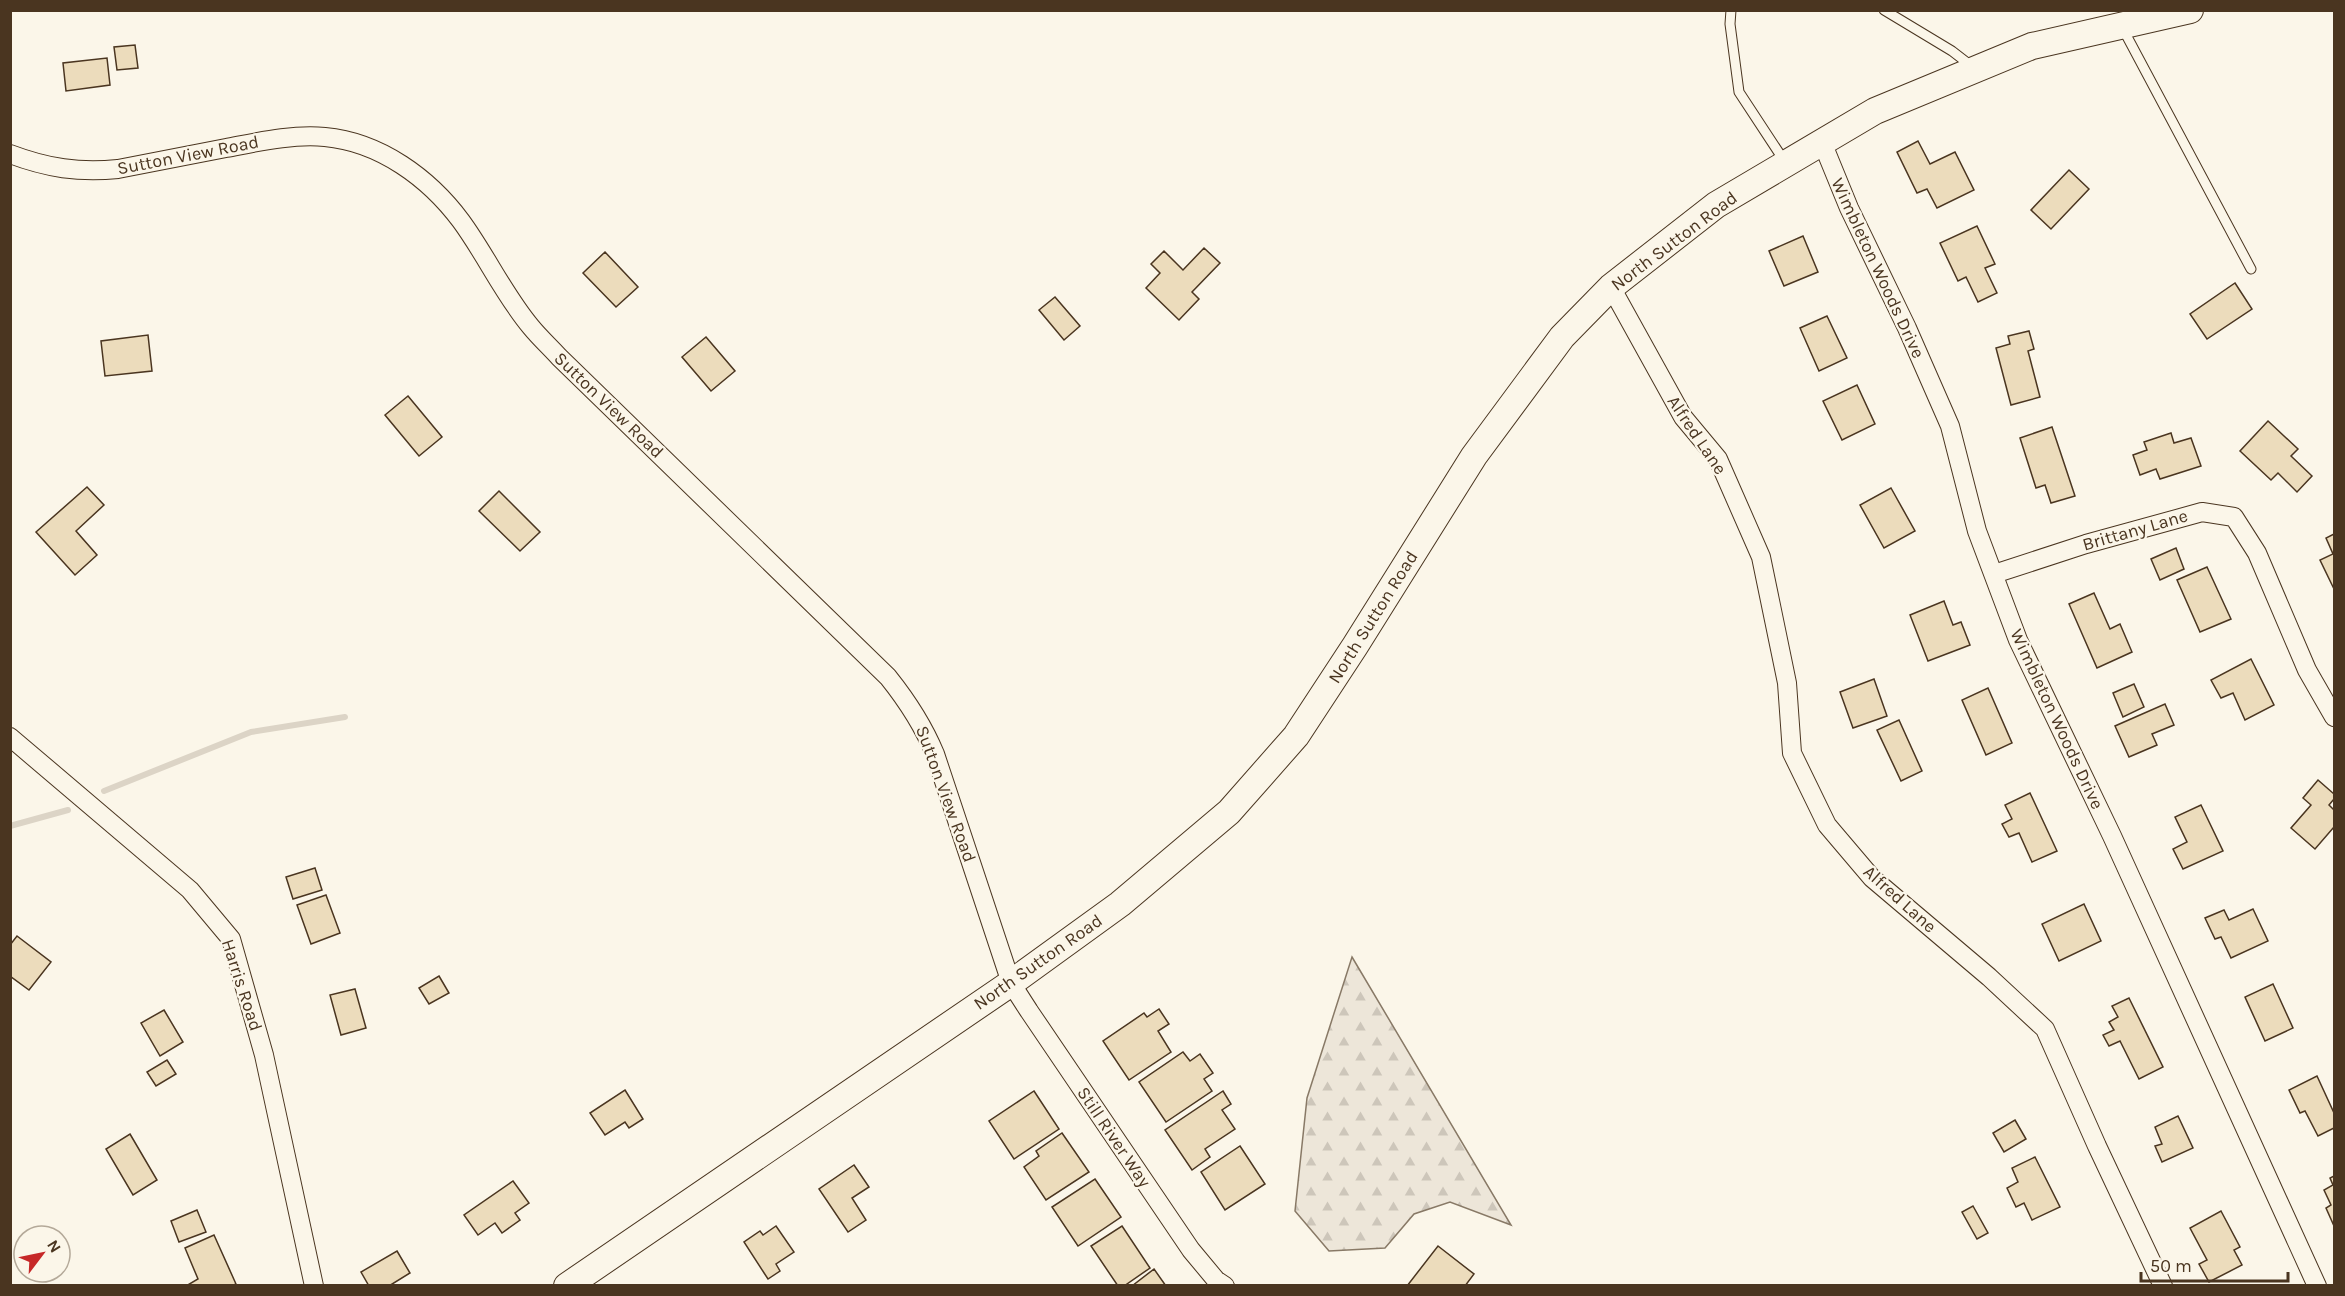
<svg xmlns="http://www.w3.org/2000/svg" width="2345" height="1296" font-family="Karla,sans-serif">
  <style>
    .forest { fill: url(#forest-firs); stroke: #887966; stroke-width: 1.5 }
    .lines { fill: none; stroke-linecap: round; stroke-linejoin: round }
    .stream { stroke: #dcd4c6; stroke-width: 6 }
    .building { fill: #ecdcbc; stroke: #4a3520; stroke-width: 1.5 }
    .lane-casing { stroke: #4a3520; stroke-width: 11 }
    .street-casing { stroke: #4a3520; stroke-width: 20 }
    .secondary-casing { stroke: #4a3520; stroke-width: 28 }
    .lane { stroke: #fbf6e9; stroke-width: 9 }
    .street { stroke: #fbf6e9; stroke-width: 18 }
    .secondary { stroke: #fbf6e9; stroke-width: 26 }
    .labels { text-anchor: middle; stroke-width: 4.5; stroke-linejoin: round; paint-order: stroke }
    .street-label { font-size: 18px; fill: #4a3520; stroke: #fbf6e9 }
  </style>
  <defs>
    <pattern id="forest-firs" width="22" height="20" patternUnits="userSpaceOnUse" patternTransform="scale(1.5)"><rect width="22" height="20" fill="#ede6d9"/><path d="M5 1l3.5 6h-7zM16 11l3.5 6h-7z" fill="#cdc6ba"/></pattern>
  </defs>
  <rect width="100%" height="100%" fill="#fbf6e9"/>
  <!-- forest -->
  <polygon class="forest" points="1352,957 1511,1225 1450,1202 1414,1214 1385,1248 1329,1251 1295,1211 1307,1098"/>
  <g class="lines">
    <!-- stream -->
    <g class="stream">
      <polyline points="104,791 251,732 345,717"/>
      <polyline points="10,826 68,810"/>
    </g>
  </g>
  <!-- building -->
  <g class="building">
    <polygon points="135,45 138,68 117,70 114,47"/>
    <polygon points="107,58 110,85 66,91 63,63"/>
    <polygon points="1918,141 1930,164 1955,152 1974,190 1937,208 1927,189 1917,193 1897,152"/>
    <polygon points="2069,170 2089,189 2051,229 2031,210"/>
    <polygon points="1977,226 1995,264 1985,268 1997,293 1978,302 1966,277 1958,281 1940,243"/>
    <polygon points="1803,236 1818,272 1784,286 1769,251"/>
    <polygon points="1204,248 1220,263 1192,292 1199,299 1179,320 1146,288 1160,273 1151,264 1164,251 1183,270"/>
    <polygon points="605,252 638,287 616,307 583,273"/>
    <polygon points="2235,283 2252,309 2207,339 2190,314"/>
    <polygon points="1055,297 1080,326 1064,340 1039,310"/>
    <polygon points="1827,316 1847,358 1819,371 1800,328"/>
    <polygon points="2029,331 2034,349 2028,351 2040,397 2011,405 1996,348 2010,344 2008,336"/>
    <polygon points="148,335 152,371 105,376 101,341"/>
    <polygon points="706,337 735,371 711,391 682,357"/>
    <polygon points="1857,385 1875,424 1842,440 1823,401"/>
    <polygon points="408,396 442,437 419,456 385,415"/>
    <polygon points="2268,421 2298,449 2291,456 2312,476 2297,492 2278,473 2271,480 2240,451"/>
    <polygon points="2052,427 2075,496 2051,503 2045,485 2036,488 2020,438"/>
    <polygon points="2171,433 2174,443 2191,438 2201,466 2160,479 2156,469 2140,475 2133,455 2147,450 2144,442"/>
    <polygon points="87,487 104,505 76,531 97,555 75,575 36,532"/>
    <polygon points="1891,488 1915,531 1884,548 1860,505"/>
    <polygon points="499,491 540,532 520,551 479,511"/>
    <polygon points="2334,534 2334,589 2320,560 2333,554 2326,538"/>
    <polygon points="2176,548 2184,569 2160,580 2151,559"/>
    <polygon points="2207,567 2231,619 2200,632 2177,580"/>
    <polygon points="2094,593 2110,629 2120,624 2132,652 2097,668 2069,604"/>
    <polygon points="1944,601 1953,625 1961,622 1970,645 1928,661 1910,615"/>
    <polygon points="2251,659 2274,705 2245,720 2233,693 2221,698 2211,680"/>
    <polygon points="1874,679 1887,716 1853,728 1840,692"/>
    <polygon points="2134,684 2144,707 2123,717 2113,693"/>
    <polygon points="1988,688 2012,743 1986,755 1962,700"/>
    <polygon points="2165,704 2174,725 2152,734 2157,745 2129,757 2115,726"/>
    <polygon points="1899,720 1922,771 1901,781 1877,730"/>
    <polygon points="2318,780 2334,794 2334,799 2329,805 2334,810 2334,827 2315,849 2291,828 2311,805 2303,798"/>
    <polygon points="2030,793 2057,851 2032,862 2019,833 2009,837 2002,824 2012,819 2005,805"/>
    <polygon points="2201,805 2223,851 2183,869 2173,849 2187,842 2175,817"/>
    <polygon points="315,868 322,890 293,899 286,877"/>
    <polygon points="326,895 340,933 311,944 297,905"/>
    <polygon points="2084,904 2101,941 2059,961 2042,924"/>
    <polygon points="2253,909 2268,941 2231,958 2221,937 2215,939 2205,918 2224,910 2229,920"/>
    <polygon points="17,936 51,962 29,990 10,976 10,945"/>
    <polygon points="439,976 449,993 429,1004 419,988"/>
    <polygon points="2273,984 2293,1028 2265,1041 2245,997"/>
    <polygon points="355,989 366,1028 341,1035 330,995"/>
    <polygon points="2129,998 2163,1067 2139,1079 2120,1041 2109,1046 2103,1035 2114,1030 2109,1022 2118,1017 2112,1006"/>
    <polygon points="1159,1009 1169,1024 1158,1031 1171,1052 1129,1080 1103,1041 1144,1013 1147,1017"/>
    <polygon points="164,1010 183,1042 160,1056 141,1023"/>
    <polygon points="1183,1052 1190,1061 1200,1054 1213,1073 1204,1079 1212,1091 1166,1122 1139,1082"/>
    <polygon points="167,1060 176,1074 156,1086 147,1072"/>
    <polygon points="2317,1076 2334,1113 2334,1128 2318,1136 2305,1111 2300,1113 2289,1090"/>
    <polygon points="625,1090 643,1119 629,1128 625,1122 605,1135 590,1113"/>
    <polygon points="1034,1091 1059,1129 1014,1159 989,1121"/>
    <polygon points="1223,1091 1231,1104 1222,1110 1235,1129 1205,1149 1210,1157 1192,1170 1165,1130"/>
    <polygon points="2178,1116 2193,1148 2162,1162 2155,1146 2162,1144 2155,1127"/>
    <polygon points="2015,1120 2026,1139 2004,1152 1993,1133"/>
    <polygon points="1062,1133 1089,1172 1046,1200 1024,1167 1039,1156 1036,1151"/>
    <polygon points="130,1134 157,1180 133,1195 106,1149"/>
    <polygon points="1240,1146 1265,1184 1225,1210 1201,1172"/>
    <polygon points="2035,1157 2060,1207 2032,1220 2024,1203 2016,1207 2007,1188 2018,1182 2012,1168"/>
    <polygon points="854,1165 869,1187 852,1198 866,1220 848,1232 819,1189"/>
    <polygon points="2334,1176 2334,1226 2326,1208 2331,1205 2324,1190 2333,1185 2330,1178"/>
    <polygon points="1095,1179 1121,1217 1078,1246 1052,1207"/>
    <polygon points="513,1181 529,1203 515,1213 520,1220 502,1233 495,1223 478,1235 464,1215"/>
    <polygon points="1973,1206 1988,1233 1977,1239 1962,1212"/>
    <polygon points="197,1210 206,1232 179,1242 171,1221"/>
    <polygon points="2221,1211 2240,1247 2234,1250 2242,1265 2209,1282 2199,1264 2207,1260 2190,1228"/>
    <polygon points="776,1226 794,1252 776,1264 780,1271 768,1279 744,1242 760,1231 763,1235"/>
    <polygon points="1122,1226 1150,1268 1124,1286 1118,1286 1091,1246"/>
    <polygon points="214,1235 236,1284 231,1286 186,1286 198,1279 185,1248"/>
    <polygon points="1438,1246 1474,1274 1465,1286 1407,1286"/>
    <polygon points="397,1251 410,1273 389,1286 369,1286 361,1272"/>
    <polygon points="1154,1269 1166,1286 1132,1286"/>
  </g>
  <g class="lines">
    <!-- lane casing -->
    <g class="lane-casing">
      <g id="lane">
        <polyline points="1731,10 1730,24 1739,92 1785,162"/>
        <polyline points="1884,10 1952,51 1974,68"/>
        <polyline points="2123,29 2251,269"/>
      </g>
    </g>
    <!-- street casing -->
    <g class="street-casing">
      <g id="street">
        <polyline points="1822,142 1849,208 1907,328 1950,426 1977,531 2018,640 2112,836 2317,1286"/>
        <path d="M 10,154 C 47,168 79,173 118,169 C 154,162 190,155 226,148 C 258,142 292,134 325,137 C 380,142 429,178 461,221 C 486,255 504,295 531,327 C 540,338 550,347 559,357 L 888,677 C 908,702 923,725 935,754 L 1011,983 L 1029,1011 L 1191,1250 L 1216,1280 L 1225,1286"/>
        <polyline points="1611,287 1683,417 1718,459 1761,557 1787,683 1792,753 1827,825 1872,878 1989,977 2045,1029 2097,1146 2163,1286"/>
        <polyline points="1994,574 2086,544 2202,512 2234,517 2257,553 2307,670 2334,717"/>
        <polyline points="10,737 190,890 231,939 264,1055 314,1286"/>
      </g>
    </g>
    <!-- secondary casing -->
    <g class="secondary-casing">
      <polyline id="secondary" points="567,1286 1011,983 1120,904 1229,812 1296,736 1355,646 1474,456 1562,337 1611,287 1716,205 1875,111 2032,46 2190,10"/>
    </g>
    <!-- lane -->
    <use href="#lane" class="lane"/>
    <!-- street -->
    <use href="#street" class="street"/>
    <!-- secondary -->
    <use href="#secondary" class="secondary"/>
  </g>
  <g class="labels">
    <!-- street labels -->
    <g class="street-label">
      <text transform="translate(188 155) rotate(-11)" y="6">Sutton View Road</text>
      <text transform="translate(1674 241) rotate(-37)" y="6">North Sutton Road</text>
      <text transform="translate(1878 268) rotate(65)" y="6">Wimbleton Woods Drive</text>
      <text transform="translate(609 405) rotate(44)" y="6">Sutton View Road</text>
      <text transform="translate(1697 435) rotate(56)" y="6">Alfred Lane</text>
      <text transform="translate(2135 530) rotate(-16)" y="6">Brittany Lane</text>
      <text transform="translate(1373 617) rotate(-58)" y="6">North Sutton Road</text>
      <text transform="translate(2057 719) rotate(65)" y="6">Wimbleton Woods Drive</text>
      <text transform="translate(946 794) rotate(70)" y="6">Sutton View Road</text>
      <text transform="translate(1900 899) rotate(42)" y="6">Alfred Lane</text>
      <text transform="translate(1038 962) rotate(-35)" y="6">North Sutton Road</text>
      <text transform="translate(242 985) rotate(72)" y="6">Harris Road</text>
      <text transform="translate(1114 1137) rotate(56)" y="6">Still River Way</text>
    </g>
  </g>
  <!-- border -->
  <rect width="2345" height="1296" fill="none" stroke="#4a3520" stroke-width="24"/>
  <!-- north arrow -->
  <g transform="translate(42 1254) rotate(58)"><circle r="28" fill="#fbf6e9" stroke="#b4a999" stroke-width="1.5"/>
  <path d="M0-4.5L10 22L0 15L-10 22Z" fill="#c62828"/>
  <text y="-9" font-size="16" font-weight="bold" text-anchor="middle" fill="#4a3520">N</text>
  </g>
  <!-- scale -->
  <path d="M2141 1272v9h147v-9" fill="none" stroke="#4a3520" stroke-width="3"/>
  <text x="2150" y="1272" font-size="18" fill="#4a3520" stroke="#fbf6e9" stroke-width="4.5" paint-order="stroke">50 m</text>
</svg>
